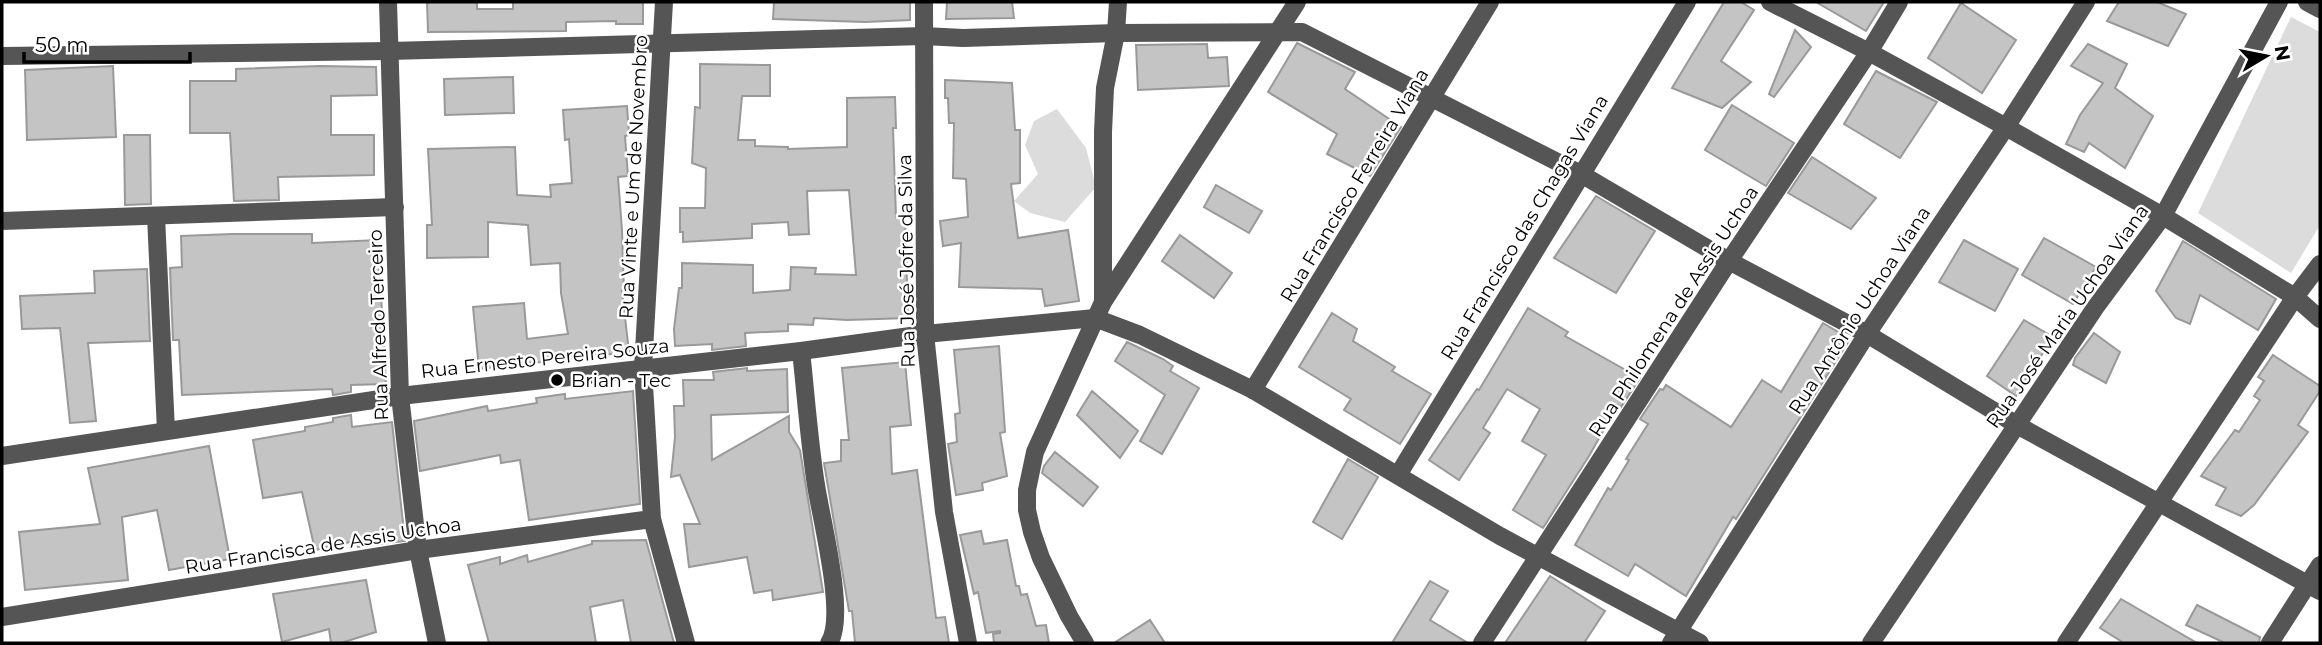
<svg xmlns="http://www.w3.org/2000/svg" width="2322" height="645" font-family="Montserrat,sans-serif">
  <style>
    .green { fill: #dcdcdc }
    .building { fill: #c4c4c4; stroke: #999; stroke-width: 2 }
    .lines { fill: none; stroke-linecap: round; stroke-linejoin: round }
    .minor { stroke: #555; stroke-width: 18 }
    .poi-dot { fill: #000; stroke: #fff; stroke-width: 2.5 }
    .labels { text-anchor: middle; stroke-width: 5; stroke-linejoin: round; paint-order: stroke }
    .street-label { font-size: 19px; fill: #000; stroke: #fff }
    .poi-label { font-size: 19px; fill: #000; stroke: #fff; text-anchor: start }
  </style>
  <rect width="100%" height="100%" fill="#fff"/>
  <!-- green -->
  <g class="green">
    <polygon points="2291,17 2320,32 2320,225 2291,273 2198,213"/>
    <polygon points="1057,109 1086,148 1096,187 1065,222 1030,213 1014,201 1038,174 1025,145 1034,121"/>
  </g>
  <!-- building -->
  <g class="building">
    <polygon points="427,2 477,2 477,9 513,9 513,2 643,2 643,24 616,24 616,21 566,22 566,31 428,32"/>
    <polygon points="774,2 910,2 910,20 865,22 773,19"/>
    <polygon points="947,2 1012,2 1014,18 946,19"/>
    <polygon points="1724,2 1741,2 1754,10 1721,61 1751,82 1722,108 1672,88"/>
    <polygon points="1816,2 1884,2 1866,31"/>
    <polygon points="2119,2 2157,2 2186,14 2168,46 2107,21"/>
    <polygon points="1961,3 2016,40 1982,93 1928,58"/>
    <polygon points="1795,30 1811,47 1774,97 1769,94"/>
    <polygon points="1297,43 1355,72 1345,89 1401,127 1370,176 1327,154 1337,134 1268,92"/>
    <polygon points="1207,44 1208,58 1227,57 1229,86 1138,90 1136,45"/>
    <polygon points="2088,44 2127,64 2115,88 2153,116 2125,168 2089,143 2084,152 2066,144 2080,115 2103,83 2071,66"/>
    <polygon points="700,64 770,65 770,96 742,96 738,140 755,140 755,146 788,147 788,149 847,147 847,98 895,97 896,128 893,128 896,217 905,216 908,318 847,320 814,318 813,325 788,324 788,331 745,333 746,346 712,350 712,344 675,346 674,329 679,288 682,288 682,263 753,265 753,293 790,290 791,267 816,268 815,274 856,275 849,190 807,191 809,234 789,235 788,222 752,224 752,238 683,242 683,232 680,232 680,208 705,208 706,168 692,163 695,107 700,108"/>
    <polygon points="113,66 116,137 27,140 25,70"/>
    <polygon points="320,66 376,67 377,95 331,96 331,135 374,135 374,175 278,177 279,200 234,201 230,133 190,133 190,81 236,81 236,69"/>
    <polygon points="1876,71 1937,102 1900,158 1844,124"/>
    <polygon points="513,77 514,113 445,115 444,79"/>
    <polygon points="945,80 1012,83 1015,130 1020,130 1020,183 1011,184 1018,238 1068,230 1079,301 1045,306 1042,289 959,287 961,243 943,246 940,221 968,217 966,179 953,178 954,123 949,123 948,98 945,98"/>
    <polygon points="1732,105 1794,143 1766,186 1705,150"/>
    <polygon points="627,106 629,135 625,136 628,176 618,177 622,230 624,291 622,291 629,352 479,369 473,307 524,303 527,339 568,334 561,293 560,263 531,265 528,225 488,222 488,257 427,258 427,225 432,225 428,149 515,147 517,195 551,197 550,185 572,183 569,139 565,140 563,110"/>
    <polygon points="124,135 150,135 151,204 125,205"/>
    <polygon points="1812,157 1876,198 1851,229 1788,193"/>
    <polygon points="1216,185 1262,211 1249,233 1204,207"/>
    <polygon points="1596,196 1655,231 1616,293 1554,258"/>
    <polygon points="232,234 312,234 312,243 378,240 386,384 351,385 351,392 333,395 332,389 182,395 179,340 173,340 170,268 182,267 181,236"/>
    <polygon points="1180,235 1232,273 1214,298 1162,261"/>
    <polygon points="2044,238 2096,267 2073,304 2022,275"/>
    <polygon points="1964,240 2018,269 1995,311 1939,282"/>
    <polygon points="2183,241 2276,299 2258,330 2200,295 2190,324 2176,318 2156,291"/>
    <polygon points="147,269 150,341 88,343 96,421 70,423 60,328 22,329 20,296 95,293 94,271"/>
    <polygon points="1528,308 1568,332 1565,336 1640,378 1621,407 1618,405 1589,456 1543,528 1513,510 1546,455 1522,441 1540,409 1507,389 1483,428 1490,433 1459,480 1429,460 1477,389 1479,390"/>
    <polygon points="1332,313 1357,329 1353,341 1395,367 1392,371 1431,394 1400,444 1344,410 1351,399 1299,367"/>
    <polygon points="2024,320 2053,337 2016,396 1987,376"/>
    <polygon points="1823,323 1850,339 1736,519 1733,517 1686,596 1635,564 1628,576 1575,545 1608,488 1611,490 1629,460 1626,459 1648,424 1640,419 1660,389 1663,390 1666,385 1731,427 1762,380 1781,392"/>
    <polygon points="2094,333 2120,352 2106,383 2073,365 2075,358"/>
    <polygon points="1127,342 1163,359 1173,366 1170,371 1199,388 1162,454 1140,441 1165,395 1115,361"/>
    <polygon points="999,346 1005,432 1000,433 1007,476 982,483 983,490 956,495 948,444 957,442 955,414 960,413 954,350"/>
    <polygon points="2273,355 2320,386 2320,391 2298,425 2308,432 2254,505 2241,516 2216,505 2226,488 2201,476 2235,430 2239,432 2260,400 2254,396 2264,381 2258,377"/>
    <polygon points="905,362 911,425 890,427 892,474 917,470 936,618 945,617 949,643 855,643 852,611 849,611 824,463 841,461 841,440 849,440 842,368"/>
    <polygon points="747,368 747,371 787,369 788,412 711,415 712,460 789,416 789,432 800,450 823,592 773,600 772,590 754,593 747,557 689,567 684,524 700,524 680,475 671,477 675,437 674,406 684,406 683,380 714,380 713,372"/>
    <polygon points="633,391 640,504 529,520 520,460 501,463 500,455 420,471 414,421 487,406 488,411 537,403 536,398 565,394 565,399"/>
    <polygon points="1092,391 1138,431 1120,458 1077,415"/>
    <polygon points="351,415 352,427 392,422 405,541 358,547 355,541 315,550 302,492 263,498 253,440 305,431 305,427 333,422 333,418"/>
    <polygon points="209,446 230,559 169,570 157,510 122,517 128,580 25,590 19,532 100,524 88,468"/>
    <polygon points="1055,452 1098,487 1083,506 1042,473 1044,466"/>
    <polygon points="1348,459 1378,477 1342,539 1313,522"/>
    <polygon points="981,531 984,544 1007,540 1016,586 1019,586 1021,595 1027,594 1036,626 1046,625 1049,643 994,643 993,634 1000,633 1000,631 986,633 978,592 974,594 960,535"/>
    <polygon points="646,540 674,643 631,643 623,600 590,607 596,643 489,643 468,565 500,557 500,564 527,555 528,562 592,544 592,541"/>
    <polygon points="1550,576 1605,611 1584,643 1505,643"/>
    <polygon points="366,580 376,632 341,643 331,643 329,629 282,642 273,594"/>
    <polygon points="1430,581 1448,591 1430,620 1468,643 1392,643"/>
    <polygon points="2121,599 2197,643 2124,643 2100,628"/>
    <polygon points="2197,605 2260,637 2259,643 2225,643 2186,625"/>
    <polygon points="1150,620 1165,643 1114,643"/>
  </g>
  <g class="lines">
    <!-- minor -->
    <g class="minor">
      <polyline points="388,2 400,396 418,550 437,643"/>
      <polyline points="664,2 643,368 652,519 686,643"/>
      <polyline points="924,2 925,334 944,512 968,643"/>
      <polyline points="1770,2 1869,52 2006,127 2163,216 2295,297 2320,319"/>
      <polyline points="2307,2 2320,9"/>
      <polyline points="2,56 390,51 924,36 963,38 1116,33 1302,32 1581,174 1729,261 1867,334 2017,425 2320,591"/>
      <polyline points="156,216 166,431"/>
      <polyline points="2,221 395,207"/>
      <polyline points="1103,302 1103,132 1105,88 1116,33 1118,2"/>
      <path d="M 801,351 C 806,396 809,441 816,485 C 821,519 847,617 829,643"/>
      <polyline points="1253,390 1490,2"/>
      <polyline points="2,456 400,396 801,351 925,334 1095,318 1140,335 1253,390 1500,536 1700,643"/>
      <polyline points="1398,475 1687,2"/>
      <polyline points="2,617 418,550 652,519"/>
      <polyline points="1085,643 1069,616 1041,558 1032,532 1027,510 1027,490 1035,452 1103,302 1297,2"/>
      <polyline points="1482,643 1729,261 1869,52 1899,2"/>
      <polyline points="1671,643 1867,334 2006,127 2086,2"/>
      <polyline points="1871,643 2095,308 2163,216 2279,2"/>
      <polyline points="2066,643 2295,297 2320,264"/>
      <polyline points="2270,643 2320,565"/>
    </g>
  </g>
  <!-- markers -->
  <circle class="poi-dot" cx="557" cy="380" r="7"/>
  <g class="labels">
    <!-- street labels -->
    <g class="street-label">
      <text transform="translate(633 177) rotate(-87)" y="7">Rua Vinte e Um de Novembro</text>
      <text transform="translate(1354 185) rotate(-59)" y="7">Rua Francisco Ferreira Viana</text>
      <text transform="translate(1524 227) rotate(-59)" y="7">Rua Francisco das Chagas Viana</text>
      <text transform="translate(906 261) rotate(-91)" y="7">Rua José Jofre da Silva</text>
      <text transform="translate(1859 310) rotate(-57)" y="7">Rua Antônio Uchoa Viana</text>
      <text transform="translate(1673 311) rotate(-57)" y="7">Rua Philomena de Assis Uchoa</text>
      <text transform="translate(2067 316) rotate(-55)" y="7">Rua José Maria Uchoa Viana</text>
      <text transform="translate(378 325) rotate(-92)" y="7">Rua Alfredo Terceiro</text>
      <text transform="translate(545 358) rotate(-6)" y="7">Rua Ernesto Pereira Souza</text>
      <text transform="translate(323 545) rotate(-9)" y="7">Rua Francisca de Assis Uchoa</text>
    </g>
    <!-- poi labels -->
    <g class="poi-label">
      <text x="571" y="387">Brian - Tec</text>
    </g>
  </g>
  <!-- border -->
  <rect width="2322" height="645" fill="none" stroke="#000000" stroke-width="7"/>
  <!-- north arrow -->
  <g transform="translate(2266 56) rotate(80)" stroke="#ffffff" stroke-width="5" paint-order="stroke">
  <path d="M0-5L12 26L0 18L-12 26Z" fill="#000000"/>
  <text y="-10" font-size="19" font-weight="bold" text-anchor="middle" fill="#000000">N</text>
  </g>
  <!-- scale -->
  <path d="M24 52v10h166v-10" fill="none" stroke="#000000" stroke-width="3.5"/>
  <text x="35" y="52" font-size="21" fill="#000000" stroke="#ffffff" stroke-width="5" paint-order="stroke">50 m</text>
</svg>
